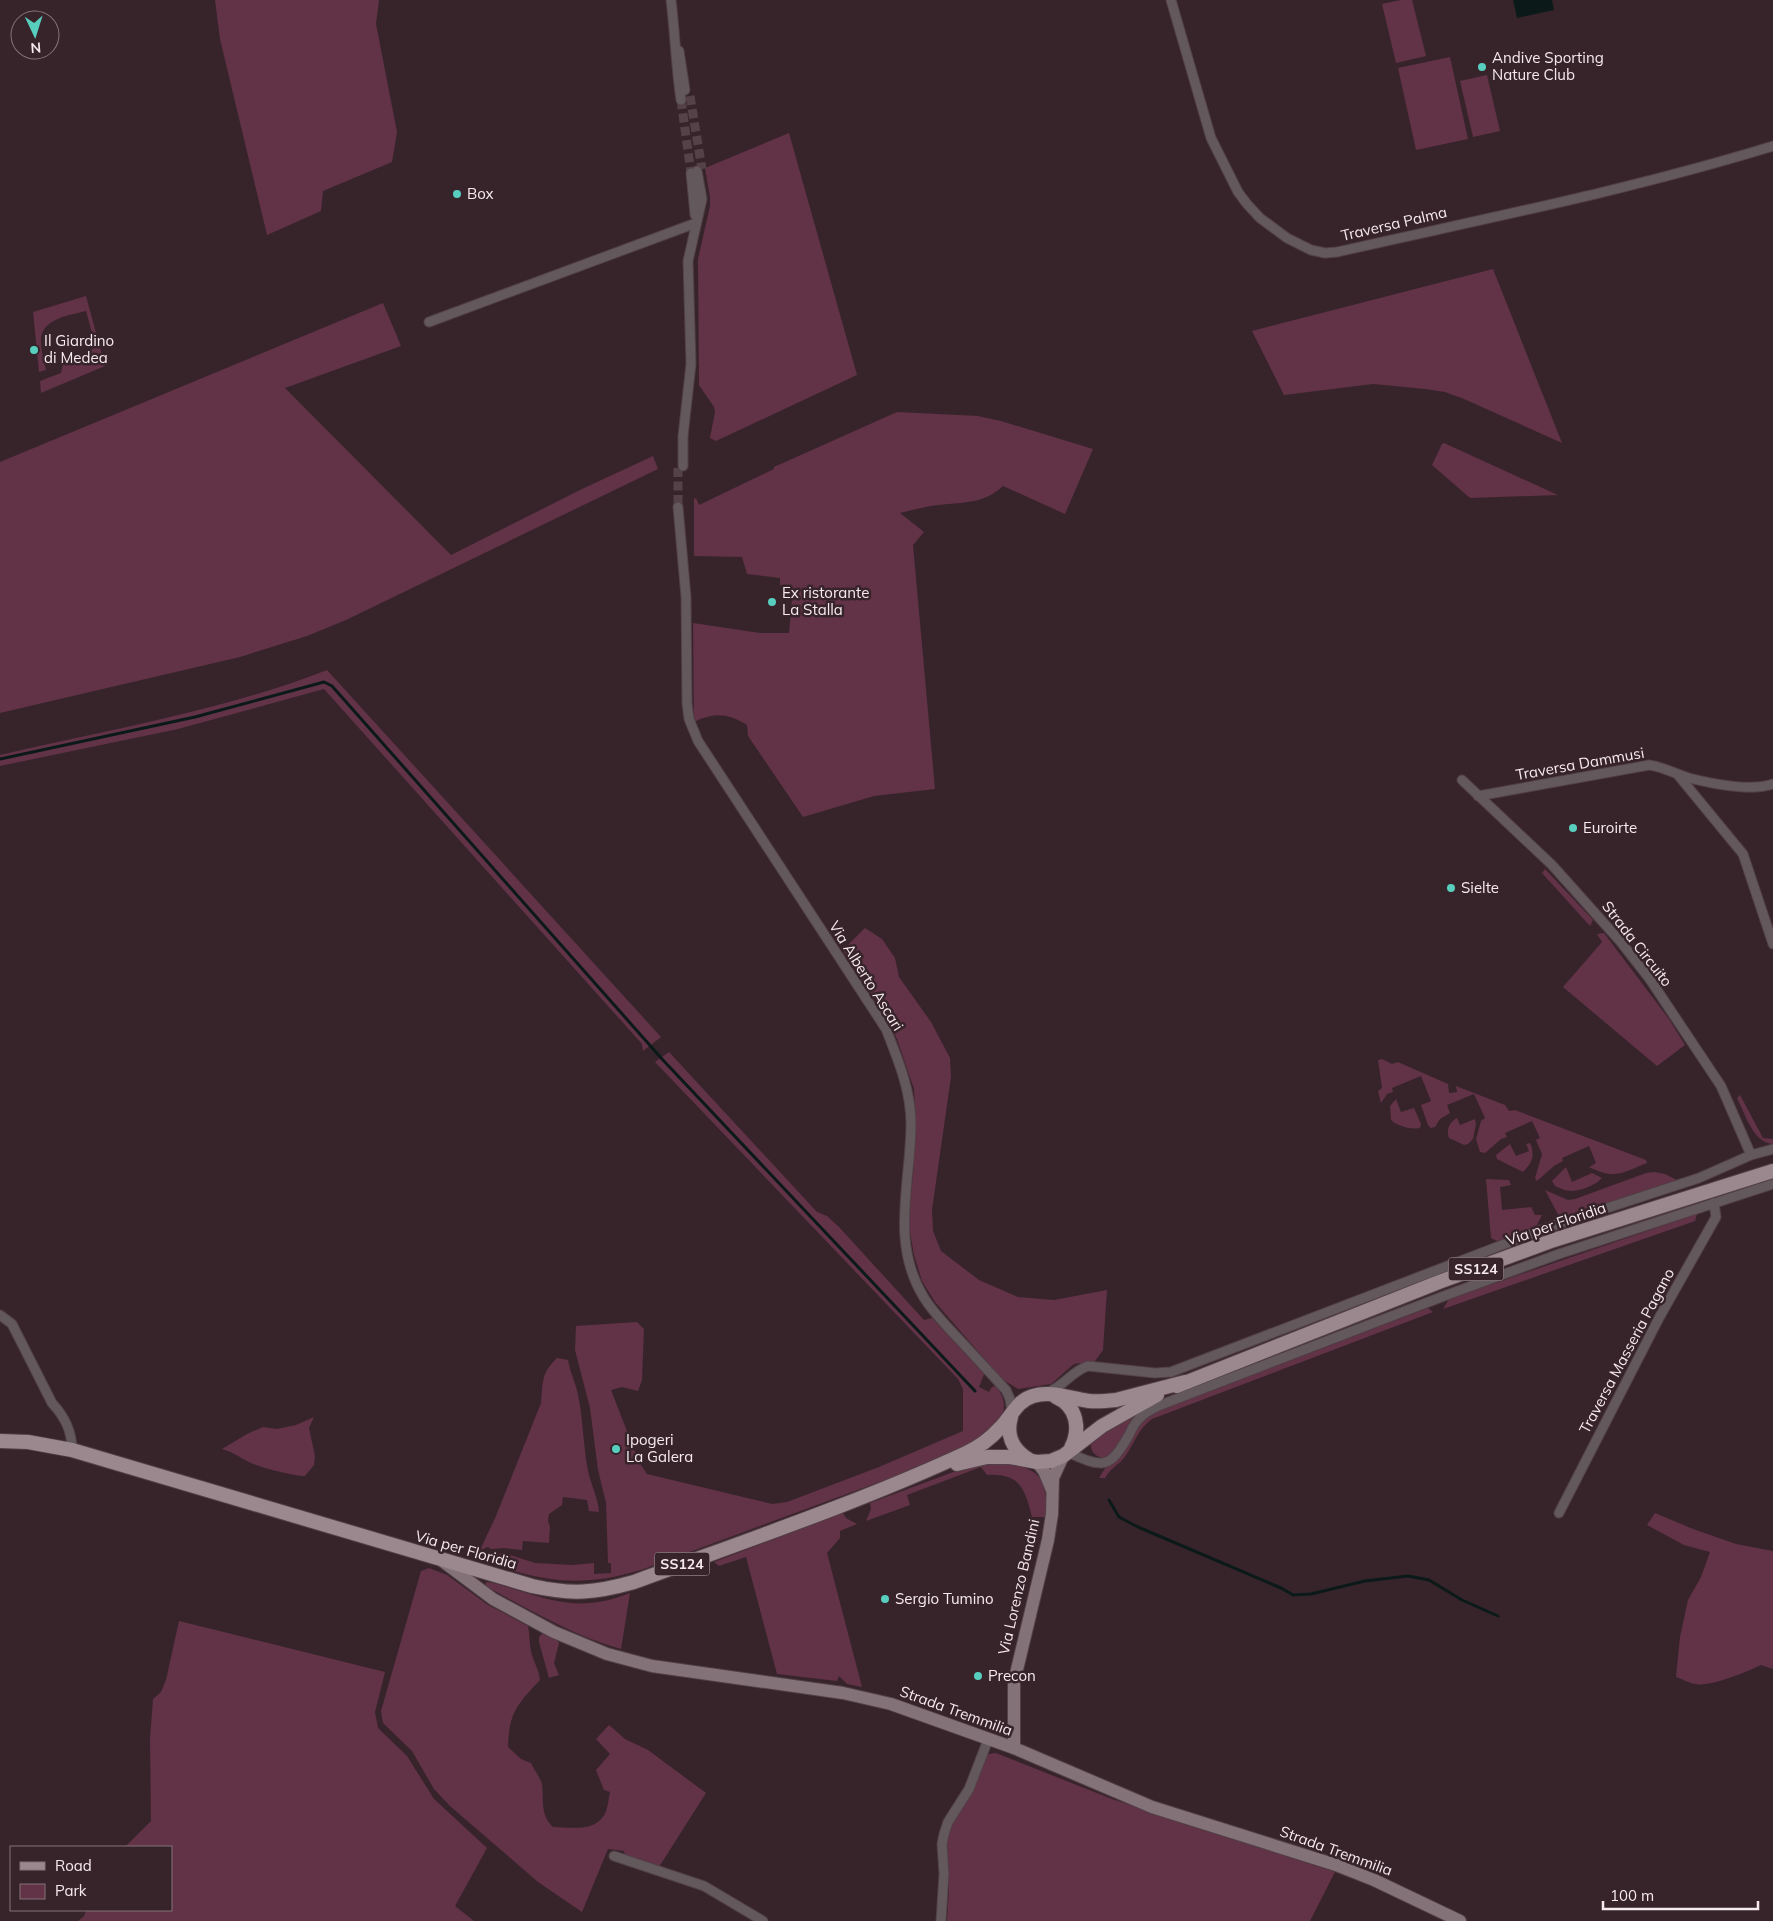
<svg xmlns="http://www.w3.org/2000/svg" width="1773" height="1921" font-family="Mulish,sans-serif">
  <style>
    .green { fill: #623246 }
    .water { fill: #0b1a18 }
    .lines { fill: none; stroke-linecap: round; stroke-linejoin: round }
    .stream { stroke: #0b1a18; stroke-width: 3 }
    .street-tunnel { stroke: #544248; stroke-width: 9; stroke-dasharray: 9 4.5; stroke-linecap: butt }
    .street-casing { stroke: #524046; stroke-width: 11 }
    .secondary-casing { stroke: #524046; stroke-width: 14 }
    .primary-casing { stroke: #524046; stroke-width: 16 }
    .street { stroke: #63595d; stroke-width: 9 }
    .secondary { stroke: #837379; stroke-width: 12 }
    .primary { stroke: #9b878e; stroke-width: 14 }
    .poi-dot { fill: #58cebf; stroke: #37242b; stroke-width: 2 }
    .labels { text-anchor: middle; stroke-width: 5; stroke-linejoin: round; paint-order: stroke }
    .shield { fill: #37242b; stroke: #bdafb4; stroke-width: 1 }
    .shield-label { font-size: 14px; font-weight: bold; fill: #f6eaee }
    .poi-label { font-size: 15px; fill: #f6eaee; stroke: #37242b; text-anchor: start }
    .street-label { font-size: 15px; fill: #f6eaee; stroke: #37242b }
  </style>
  <rect width="100%" height="100%" fill="#37242b"/>
  <!-- green -->
  <g class="green">
    <polygon points="215,0 379,0 376,24 397,132 392,162 323,191 321,211 267,235 220,39"/>
    <polygon points="1401,0 1412,0 1426,56 1396,63 1382,4"/>
    <polygon points="1450,57 1468,139 1416,150 1398,68"/>
    <polygon points="1487,75 1500,131 1473,137 1460,81"/>
    <polygon points="789,133 857,375 716,441 710,438 715,412 714,407 699,385 698,259 710,206 710,197 705,168"/>
    <polygon points="1493,269 1562,443 1464,399 1445,392 1425,389 1373,384 1284,395 1252,331"/>
    <path d="M 86,296 L 105,366 L 41,393 L 40,381 L 61,373 L 64,359 C 75,357 90,357 95,344 L 86,311 C 70,315 39,319 41,342 C 41,352 44,361 46,370 L 39,372 L 33,312 Z"/>
    <polygon points="383,303 401,346 285,388 451,555 582,489 653,456 658,469 346,620 307,636 240,657 0,713 0,462"/>
    <path d="M 897,412 L 978,416 L 1001,421 L 1093,449 L 1065,514 L 1003,486 C 984,504 963,502 939,505 C 926,506 913,510 900,513 L 924,532 L 913,545 L 935,789 L 874,796 L 803,817 L 748,736 L 747,725 C 728,713 714,712 694,722 L 693,623 L 760,633 L 789,633 L 793,588 L 780,585 L 780,578 L 747,574 L 742,557 L 694,556 L 694,499 L 696,498 L 699,505 L 774,469 L 774,467 Z"/>
    <polygon points="1444,443 1558,495 1470,498 1432,465 1442,444"/>
    <path d="M 327,670 L 661,1037 L 643,1051 L 642,1044 L 324,689 L 178,729 L 0,766 L 0,755 C 108,730 225,710 327,670 Z"/>
    <polygon points="1545,869 1593,920 1590,926 1542,873"/>
    <polygon points="865,928 882,939 895,958 899,977 931,1022 950,1058 951,1077 932,1210 933,1231 941,1251 979,1280 1018,1297 1054,1300 1107,1290 1103,1350 1095,1361 1074,1364 1051,1384 1018,1389 1002,1379 935,1302 922,1281 914,1255 908,1221 913,1176 916,1124 914,1089 897,1039 885,1015 843,950"/>
    <polygon points="1604,933 1669,1019 1685,1045 1657,1066 1563,987 1602,942 1597,934"/>
    <path d="M 669,1052 L 817,1212 L 827,1216 L 839,1227 L 924,1320 L 932,1318 L 984,1374 L 979,1387 L 989,1392 L 992,1387 L 996,1386 C 1019,1416 987,1433 966,1450 L 641,1570 C 582,1587 550,1583 491,1564 L 486,1560 L 493,1555 L 504,1553 L 535,1563 L 572,1565 L 594,1563 L 594,1574 L 611,1573 L 611,1563 L 608,1563 L 606,1503 L 598,1470 L 590,1408 L 575,1350 L 576,1326 L 637,1322 L 644,1329 L 642,1380 L 638,1391 L 622,1387 L 611,1390 L 639,1462 L 647,1474 L 772,1504 L 787,1502 L 879,1467 L 963,1431 L 963,1389 L 958,1379 L 655,1062 Z"/>
    <path d="M 1382,1059 L 1392,1064 L 1398,1062 L 1448,1084 L 1449,1093 L 1457,1092 L 1456,1086 L 1505,1105 L 1509,1111 L 1515,1110 L 1646,1160 L 1647,1163 C 1621,1173 1616,1180 1589,1167 L 1596,1163 L 1589,1146 L 1562,1158 L 1563,1161 L 1554,1166 L 1537,1181 L 1535,1178 L 1542,1154 L 1536,1140 L 1540,1138 L 1532,1121 L 1505,1133 L 1507,1137 L 1501,1139 L 1485,1153 L 1480,1152 L 1476,1139 L 1481,1121 L 1485,1118 L 1474,1094 L 1447,1105 L 1450,1113 L 1440,1119 L 1435,1127 L 1431,1128 L 1428,1125 L 1421,1105 L 1431,1101 L 1421,1076 L 1392,1088 L 1393,1092 L 1387,1094 L 1381,1103 L 1378,1091 L 1382,1088 L 1378,1060 Z"/>
    <path d="M 1740,1095 L 1763,1138 L 1773,1139 L 1773,1144 C 1753,1143 1745,1113 1737,1098 Z"/>
    <path d="M 1396,1099 L 1401,1112 L 1414,1108 L 1421,1124 L 1420,1128 C 1411,1130 1397,1126 1391,1120 L 1390,1106 Z"/>
    <path d="M 1457,1118 L 1460,1125 L 1475,1119 L 1476,1124 L 1473,1139 L 1468,1144 L 1464,1145 L 1449,1138 C 1446,1130 1449,1122 1457,1118 Z"/>
    <path d="M 1530,1143 C 1535,1155 1533,1162 1523,1172 L 1497,1159 L 1496,1155 L 1510,1144 L 1516,1156 L 1529,1151 L 1526,1144 Z"/>
    <path d="M 1566,1167 L 1572,1182 L 1592,1173 L 1602,1178 C 1596,1185 1580,1191 1571,1191 C 1565,1191 1560,1188 1555,1186 L 1552,1181 Z"/>
    <polygon points="1655,1172 1665,1174 1677,1180 1560,1218 1545,1190 1568,1200 1575,1199 1646,1173"/>
    <polygon points="1486,1179 1509,1180 1511,1185 1500,1187 1502,1210 1531,1207 1535,1215 1542,1215 1536,1227 1497,1241 1491,1238"/>
    <polygon points="1697,1214 1695,1221 1443,1309 1449,1299"/>
    <path d="M 1428,1308 L 1433,1312 L 1152,1419 C 1138,1429 1134,1444 1124,1458 C 1117,1466 1112,1467 1105,1478 L 1099,1478 L 1107,1465 L 1123,1455 L 1140,1423 L 1160,1410 Z"/>
    <path d="M 557,1358 L 568,1360 C 570,1371 574,1380 577,1390 C 583,1416 583,1444 588,1471 C 591,1485 598,1497 599,1512 L 589,1511 L 587,1500 L 563,1497 L 562,1505 L 549,1514 L 548,1521 L 550,1527 L 549,1543 L 523,1541 L 522,1550 L 504,1548 L 491,1549 L 488,1547 L 480,1550 L 496,1516 L 541,1403 C 543,1382 541,1373 557,1358 Z"/>
    <path d="M 1141,1410 L 1128,1426 L 1115,1451 L 1104,1458 C 1096,1457 1090,1452 1091,1443 L 1094,1438 Z"/>
    <path d="M 314,1417 L 309,1428 L 315,1456 L 314,1465 L 305,1476 C 294,1476 257,1467 247,1461 C 237,1456 235,1453 222,1449 L 247,1434 L 263,1427 L 277,1429 L 296,1425 Z"/>
    <path d="M 988,1461 C 1028,1466 1052,1468 1045,1517 L 1032,1517 C 1025,1489 1020,1473 987,1475 L 981,1467 L 907,1495 L 910,1505 L 866,1521 L 871,1509 L 870,1503 L 956,1471 Z"/>
    <polygon points="843,1513 846,1518 857,1524 840,1531 840,1538 827,1553 862,1687 847,1684 839,1676 837,1681 777,1674 746,1557 719,1566 714,1562"/>
    <path d="M 1655,1513 L 1693,1529 L 1736,1544 L 1773,1551 L 1773,1669 L 1761,1665 C 1746,1672 1711,1687 1695,1684 C 1689,1683 1682,1679 1676,1677 L 1680,1637 L 1688,1600 L 1701,1577 L 1710,1552 L 1684,1545 L 1647,1525 Z"/>
    <path d="M 429,1568 L 447,1575 L 488,1605 L 528,1626 C 530,1634 529,1643 531,1651 C 533,1661 539,1669 540,1680 C 517,1705 509,1712 508,1747 L 521,1759 L 531,1763 C 534,1770 541,1778 542,1785 C 544,1800 540,1815 553,1827 C 568,1827 591,1832 602,1818 C 608,1812 608,1800 610,1792 L 604,1790 L 596,1770 L 610,1754 L 596,1739 L 609,1725 L 625,1739 L 648,1750 L 706,1793 L 659,1867 L 625,1855 L 624,1851 L 608,1849 L 582,1912 L 538,1882 L 450,1806 L 434,1789 L 412,1751 L 383,1723 L 381,1711 L 421,1571 Z"/>
    <path d="M 486,1582 C 497,1583 509,1588 520,1591 C 562,1604 587,1610 630,1593 L 621,1649 C 573,1636 529,1609 485,1586 Z"/>
    <polygon points="179,1621 385,1672 375,1712 378,1728 407,1756 434,1799 487,1848 455,1906 474,1921 78,1921 84,1916 86,1910 171,1910 171,1847 125,1847 151,1821 150,1739 153,1699 161,1692 166,1680"/>
    <polygon points="543,1633 555,1638 559,1643 554,1663 559,1675 549,1678 539,1642 539,1637"/>
    <polygon points="996,1753 1112,1799 1335,1872 1310,1921 947,1921 949,1888 946,1843 949,1828 973,1789 984,1760 989,1754"/>
  </g>
  <!-- water -->
  <polygon class="water" points="1513,0 1552,0 1554,10 1517,18"/>
  <g class="lines">
    <!-- stream -->
    <g class="stream">
      <polyline points="0,759 195,717 324,682 332,686 662,1059 975,1391"/>
      <polyline points="1109,1500 1119,1517 1138,1527 1281,1588 1293,1595 1311,1594 1365,1581 1408,1576 1429,1580 1462,1600 1498,1616"/>
    </g>
    <!-- street-tunnel -->
    <g class="street-tunnel">
      <polyline points="690,96 702,169"/>
      <polyline points="681,100 691,173"/>
      <polyline points="678,468 678,507"/>
    </g>
    <!-- street casing -->
    <g class="street-casing">
      <g id="street">
        <path d="M 671,0 C 675,33 676,66 681,100"/>
        <path d="M 1171,0 L 1211,138 L 1238,192 L 1247,204 L 1260,218 L 1287,238 L 1311,250 L 1325,253 L 1337,252 C 1483,219 1630,190 1773,146"/>
        <polyline points="679,51 685,90"/>
        <polyline points="691,173 695,215"/>
        <polyline points="429,322 696,223"/>
        <polyline points="683,466 683,436 691,364 688,261 702,199 697,171"/>
        <path d="M 678,507 L 686,597 L 687,703 L 689,719 L 698,741 L 886,1029 C 898,1060 911,1090 911,1124 C 911,1182 890,1241 923,1296 C 931,1310 943,1322 954,1334 C 972,1353 989,1372 1006,1390 L 1010,1399 L 1012,1413"/>
        <polyline points="1678,775 1743,854 1773,944"/>
        <polyline points="1462,780 1552,865 1620,941 1649,978 1721,1086 1751,1155"/>
        <path d="M 1478,796 L 1649,765 C 1664,767 1675,774 1689,778 C 1713,784 1750,792 1773,784"/>
        <path d="M 0,1315 L 12,1324 L 52,1403 C 65,1417 72,1431 72,1450"/>
        <path d="M 1048,1392 C 1064,1386 1072,1371 1088,1366 L 1155,1373 L 1171,1372 L 1549,1227 L 1699,1178 L 1751,1155 L 1773,1149"/>
        <path d="M 1067,1452 C 1103,1468 1109,1470 1129,1435 C 1132,1428 1136,1421 1142,1416 C 1146,1412 1153,1409 1158,1406 L 1444,1296 L 1559,1254 L 1773,1184"/>
        <polyline points="1559,1513 1659,1318 1716,1217 1714,1203"/>
        <polyline points="614,1856 704,1886 763,1921"/>
        <polyline points="941,1921 944,1874 942,1844 944,1834 948,1822 969,1789 988,1740"/>
      </g>
    </g>
    <!-- secondary casing -->
    <g class="secondary-casing">
      <g id="secondary">
        <polyline points="1037,1462 1044,1471 1052,1490"/>
        <polyline points="441,1560 493,1599 554,1632 607,1654 652,1666 843,1693 891,1704 1014,1748 1152,1807 1336,1865 1374,1880 1460,1921"/>
        <polyline points="1014,1748 1014,1682 1048,1540 1052,1514 1053,1478 1063,1456"/>
      </g>
    </g>
    <!-- primary casing -->
    <g class="primary-casing">
      <g id="primary">
        <polyline points="1177,1386 1439,1282 1554,1240 1773,1171"/>
        <path d="M 1056,1397 C 1077,1406 1081,1429 1071,1448"/>
        <path d="M 1011,1417 C 1006,1434 1012,1449 1028,1459"/>
        <path d="M 0,1441 L 28,1442 L 72,1450 L 532,1586 C 572,1595 595,1593 634,1582 C 745,1541 858,1503 966,1453 C 977,1448 990,1439 999,1429 C 1011,1418 1016,1401 1033,1396 C 1051,1390 1072,1399 1089,1401 C 1098,1402 1107,1401 1116,1400 L 1185,1382"/>
        <polyline points="957,1464 987,1457 1010,1457 1037,1462 1051,1461 1063,1456 1102,1426 1157,1395"/>
      </g>
    </g>
    <!-- street -->
    <use href="#street" class="street"/>
    <!-- secondary -->
    <use href="#secondary" class="secondary"/>
    <!-- primary -->
    <use href="#primary" class="primary"/>
  </g>
  <!-- markers -->
  <g class="poi-dot">
    <circle cx="1482" cy="67" r="5"/>
    <circle cx="457" cy="194" r="5"/>
    <circle cx="34" cy="350" r="5"/>
    <circle cx="772" cy="602" r="5"/>
    <circle cx="1573" cy="828" r="5"/>
    <circle cx="1451" cy="888" r="5"/>
    <circle cx="616" cy="1449" r="5"/>
    <circle cx="885" cy="1599" r="5"/>
    <circle cx="978" cy="1676" r="5"/>
  </g>
  <g class="labels">
    <!-- shield labels -->
    <g class="shield">
      <rect x="1448.5" y="1257.5" width="55" height="23" rx="4"/>
      <rect x="654.5" y="1552.5" width="55" height="23" rx="4"/>
    </g>
    <g class="shield-label">
      <text x="1476" y="1274">SS124</text>
      <text x="682" y="1569">SS124</text>
    </g>
    <!-- poi labels -->
    <g class="poi-label">
      <text x="1492" y="63">Andive Sporting<tspan x="1492" dy="17">Nature Club</tspan></text>
      <text x="467" y="199">Box</text>
      <text x="44" y="346">Il Giardino<tspan x="44" dy="17">di Medea</tspan></text>
      <text x="782" y="598">Ex ristorante<tspan x="782" dy="17">La Stalla</tspan></text>
      <text x="1583" y="833">Euroirte</text>
      <text x="1461" y="893">Sielte</text>
      <text x="626" y="1445">Ipogeri<tspan x="626" dy="17">La Galera</tspan></text>
      <text x="895" y="1604">Sergio Tumino</text>
      <text x="988" y="1681">Precon</text>
    </g>
    <!-- street labels -->
    <g class="street-label">
      <text transform="translate(1394 224) rotate(-13)" y="5">Traversa Palma</text>
      <text transform="translate(1580 764) rotate(-10)" y="5">Traversa Dammusi</text>
      <text transform="translate(1637 944) rotate(52)" y="5">Strada Circuito</text>
      <text transform="translate(866 976) rotate(58)" y="5">Via Alberto Ascari</text>
      <text transform="translate(1556 1224) rotate(-19)" y="5">Via per Floridia</text>
      <text transform="translate(1627 1351) rotate(-62)" y="5">Traversa Masseria Pagano</text>
      <text transform="translate(466 1550) rotate(16)" y="5">Via per Floridia</text>
      <text transform="translate(1019 1587) rotate(-77)" y="5">Via Lorenzo Bandini</text>
      <text transform="translate(956 1711) rotate(20)" y="5">Strada Tremmilia</text>
      <text transform="translate(1336 1851) rotate(20)" y="5">Strada Tremmilia</text>
    </g>
  </g>
  <!-- legend -->
  <rect x="10" y="1846" width="162" height="65" fill="#37242b" stroke="#837379"/>
  <rect x="20" y="1862" width="25" height="8" fill="#9b878e" stroke="#837379"/>
  <text x="55" y="1871" font-size="15" fill="#f6eaee">Road</text>
  <rect x="20" y="1884" width="25" height="15" fill="#623246" stroke="#837379"/>
  <text x="55" y="1896" font-size="15" fill="#f6eaee">Park</text>
  <!-- north arrow -->
  <g transform="translate(35 35) rotate(176)"><circle r="24" fill="#37242b" stroke="#837379"/>
  <path d="M0-4L9 19L0 12L-9 19Z" fill="#58cebf"/>
  <text y="-8" font-size="14" font-weight="bold" text-anchor="middle" fill="#f6eaee">N</text>
  </g>
  <!-- scale -->
  <path d="M1603 1901v8h155v-8" fill="none" stroke="#f6eaee" stroke-width="2.5"/>
  <text x="1610" y="1901" font-size="15" fill="#f6eaee" stroke="#37242b" stroke-width="4" paint-order="stroke">100 m</text>
</svg>
